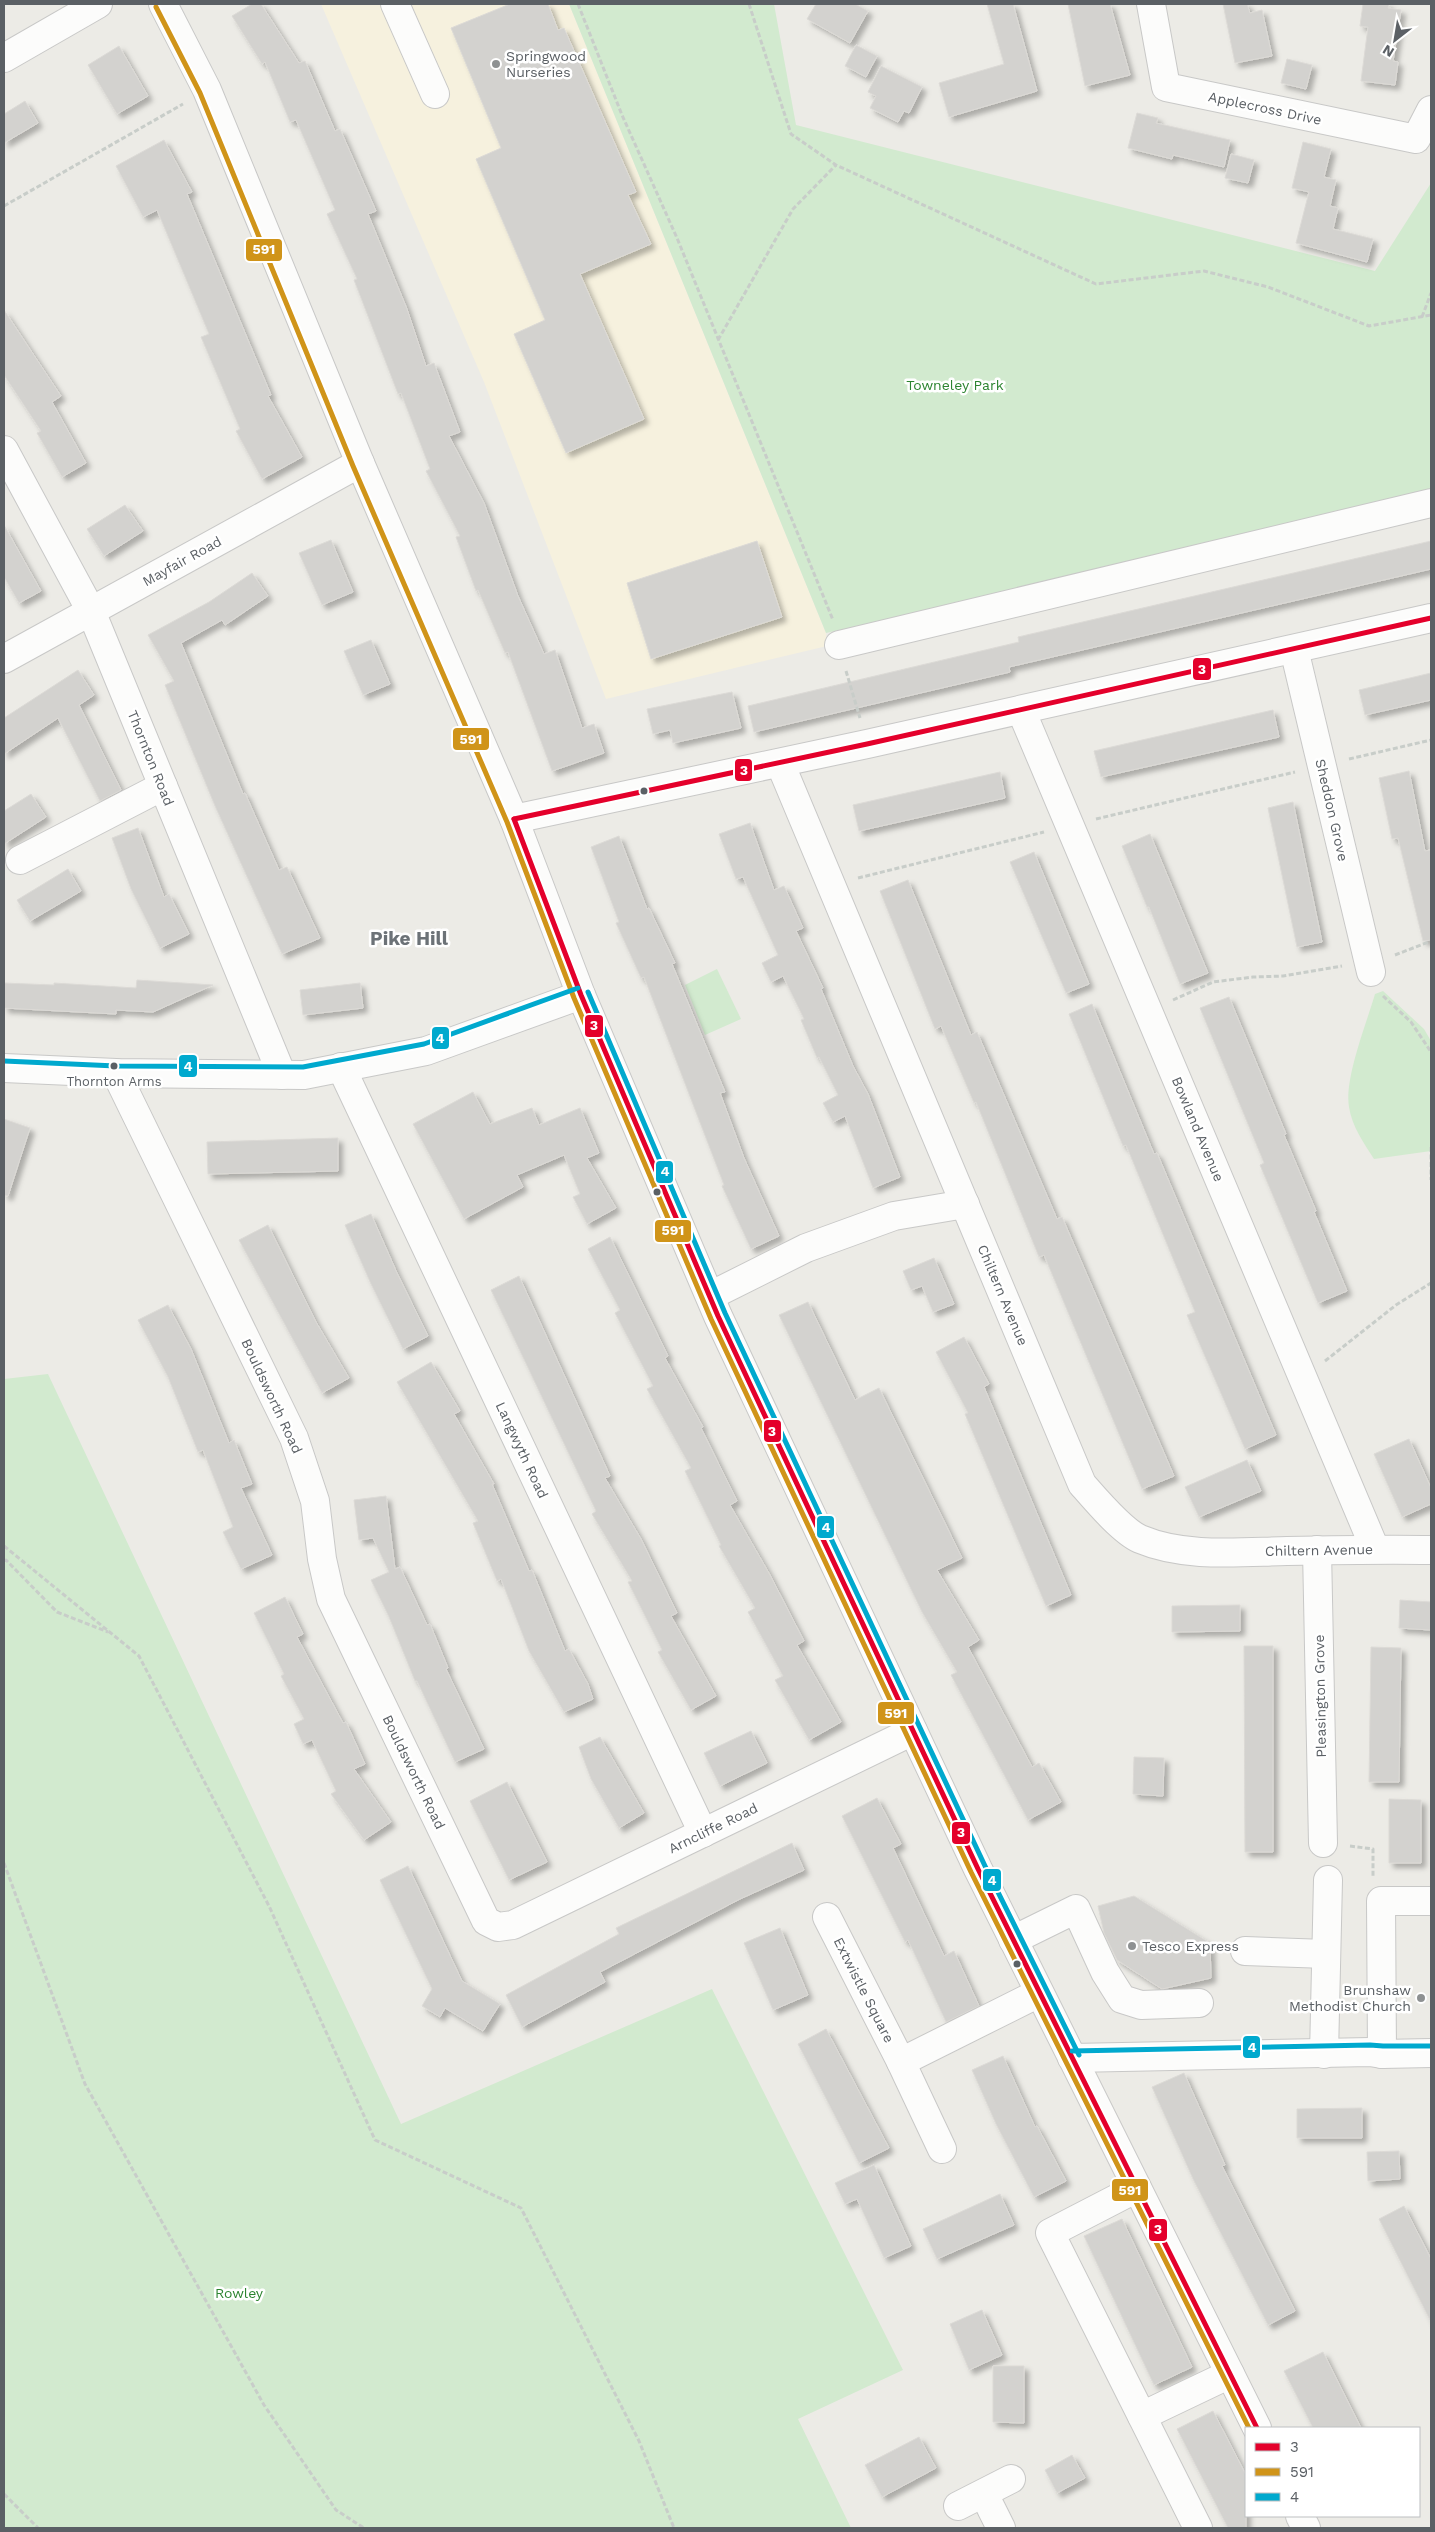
<svg xmlns="http://www.w3.org/2000/svg" width="1435" height="2532" font-family="'Work Sans',sans-serif">
  <style>
    .commercial { fill: #f6f1de }
    .green { fill: #d2eacf }
    .building { fill: #d3d2cf; stroke: #dcdad6; filter: url(#shadow) }
    .lines { fill: none; stroke-linecap: round; stroke-linejoin: round }
    .minor-casing { stroke: #c8c8c7; stroke-width: 30 }
    .path { stroke: #c8cdc9; stroke-width: 3; stroke-dasharray: 5 2.5; stroke-linecap: butt }
    .minor { stroke: #fcfcfb; stroke-width: 28 }
    .bus-1-casing { stroke: #fff; stroke-width: 9 }
    .bus-2-casing { stroke: #fff; stroke-width: 9 }
    .bus-3-casing { stroke: #fff; stroke-width: 9 }
    .bus-1 { stroke: #e4002b; stroke-width: 5 }
    .bus-2 { stroke: #d09419; stroke-width: 5 }
    .bus-3 { stroke: #00a9ce; stroke-width: 5 }
    .poi-dot { fill: #8e9192; stroke: #fff; stroke-width: 2 }
    .bus-dot { fill: #5b6065; stroke: #fff; stroke-width: 2 }
    .labels { text-anchor: middle; stroke-width: 5; stroke-linejoin: round; paint-order: stroke }
    .bus-label { font-size: 13px; fill: #5b6065; stroke: #fff }
    .poi-label { font-size: 14px; fill: #5b6065; stroke: #fff; text-anchor: start }
    .street-label { font-size: 14px; fill: #5b6065; stroke: #fff }
    .park-label { font-size: 14px; fill: #2c8430; stroke: #fff }
    .district-label { font-size: 19px; font-weight: bold; fill: #6c7277; stroke: #fff }
    .line-badge { stroke: #fff; stroke-width: 2 }
    .badge-label { font-size: 14px; text-anchor: middle; font-weight: bold; fill: #fff }
  </style>
  <defs>
    <filter id="shadow"><feDropShadow dx="4.5" dy="4.5" stdDeviation="2.5" flood-color="#0004"/></filter>
  </defs>
  <rect width="100%" height="100%" fill="#ecebe6"/>
  <!-- commercial -->
  <polygon class="commercial" points="321,4 569,4 826,633 827,646 606,699 484,382"/>
  <!-- green -->
  <g class="green">
    <polygon points="569,4 774,4 796,125 1375,271 1431,183 1431,498 826,633"/>
    <polygon points="717,969 741,1019 705,1035 685,985"/>
    <path d="M 1383,991 L 1424,1029 L 1431,1041 L 1431,1151 L 1374,1159 C 1364,1143 1352,1127 1349,1107 C 1344,1079 1367,1022 1375,994 Z"/>
    <polygon points="48,1374 401,2124 712,1989 903,2370 798,2419 851,2528 4,2528 4,1379"/>
  </g>
  <!-- building -->
  <g class="building">
    <polygon points="252,4 261,4 299,63 305,61 335,131 340,129 376,211 368,214 407,309 426,366 434,363 460,432 449,436 484,503 518,596 544,654 555,650 582,728 594,724 604,753 552,771 508,652 505,653 478,590 476,591 456,537 460,536 426,471 430,469 401,393 398,394 354,280 357,279 327,214 335,210 296,120 290,122 265,62 262,64 232,16"/>
    <polygon points="510,4 548,4 558,30 564,28 636,192 628,195 651,244 580,274 644,419 566,453 514,334 545,320 476,159 501,148 451,28"/>
    <polygon points="816,4 855,4 868,11 850,43 807,19"/>
    <polygon points="987,4 1013,4 1037,91 949,117 939,83 1004,64"/>
    <polygon points="1068,4 1110,4 1130,75 1085,86"/>
    <polygon points="1223,4 1247,4 1250,13 1262,10 1272,56 1235,63"/>
    <polygon points="1363,4 1389,4 1388,8 1401,10 1393,61 1398,62 1395,85 1361,81 1368,27 1360,26"/>
    <polygon points="856,45 877,56 866,77 845,66"/>
    <polygon points="119,46 148,96 117,114 88,65"/>
    <polygon points="1287,59 1312,65 1306,89 1281,83"/>
    <polygon points="881,66 922,87 909,113 904,111 898,122 870,108 876,96 868,92"/>
    <polygon points="25,101 38,123 4,143 4,114"/>
    <polygon points="1137,113 1158,118 1156,123 1230,140 1224,167 1173,155 1172,159 1128,148"/>
    <polygon points="164,140 192,192 187,194 271,395 268,396 302,457 262,479 236,431 240,429 201,337 209,334 157,210 143,217 116,166"/>
    <polygon points="1303,142 1331,149 1324,177 1336,180 1330,206 1338,208 1333,229 1373,239 1367,262 1296,243 1309,192 1292,188"/>
    <polygon points="1231,154 1254,160 1248,183 1225,178"/>
    <polygon points="4,310 61,396 52,402 86,463 62,477 37,433 41,431 4,375"/>
    <polygon points="125,505 143,531 104,556 87,529"/>
    <polygon points="4,525 41,591 19,603 4,577"/>
    <polygon points="331,540 353,592 322,605 299,553"/>
    <polygon points="757,541 782,617 651,659 627,583"/>
    <polygon points="1431,541 1431,569 1009,667 1010,672 754,732 748,706 1019,642 1018,637"/>
    <polygon points="252,573 268,596 225,625 222,620 181,643 243,794 245,793 279,870 287,867 320,938 282,954 215,806 165,685 174,681 148,635 209,602"/>
    <polygon points="371,640 390,684 363,695 344,651"/>
    <polygon points="78,670 94,695 79,705 121,790 100,801 58,718 4,754 4,718"/>
    <polygon points="1431,673 1431,700 1365,715 1359,690"/>
    <polygon points="732,692 741,728 673,743 670,730 653,734 647,709"/>
    <polygon points="1273,710 1279,737 1101,777 1094,751"/>
    <polygon points="1409,771 1425,851 1431,850 1431,940 1423,941 1398,838 1392,839 1379,778"/>
    <polygon points="1000,772 1005,798 859,831 853,805"/>
    <polygon points="31,794 46,817 4,844 4,811"/>
    <polygon points="1293,802 1322,942 1297,947 1268,808"/>
    <polygon points="750,823 774,890 784,886 803,928 796,931 823,988 821,989 853,1066 868,1094 900,1177 873,1188 845,1116 833,1122 823,1103 838,1095 819,1057 817,1058 801,1020 804,1019 783,976 771,982 762,963 778,955 743,877 736,879 719,834"/>
    <polygon points="138,828 164,897 169,894 189,934 160,948 131,889 112,838"/>
    <polygon points="1150,834 1208,973 1180,984 1149,907 1147,907 1122,846"/>
    <polygon points="619,836 647,909 649,908 675,963 672,964 725,1092 720,1093 744,1158 779,1236 751,1249 722,1186 724,1185 644,977 641,978 616,923 619,922 591,847"/>
    <polygon points="1034,852 1089,984 1066,993 1010,862"/>
    <polygon points="68,869 81,891 30,921 17,900"/>
    <polygon points="908,880 971,1035 977,1032 1057,1219 1062,1217 1174,1476 1142,1489 1044,1255 1039,1257 976,1102 974,1103 941,1026 935,1029 880,891"/>
    <polygon points="137,980 213,985 153,1012 116,1010 116,1014 4,1008 4,983 54,985 54,983 136,988"/>
    <polygon points="360,983 363,1008 303,1015 300,990"/>
    <polygon points="1229,997 1286,1134 1284,1135 1316,1211 1314,1212 1347,1291 1318,1303 1260,1165 1264,1163 1200,1008"/>
    <polygon points="1092,1004 1154,1154 1157,1153 1276,1435 1245,1449 1187,1315 1195,1312 1126,1145 1123,1146 1069,1014"/>
    <polygon points="473,1092 490,1124 532,1108 539,1125 580,1108 599,1153 587,1158 616,1208 587,1224 573,1197 580,1194 564,1155 517,1175 523,1187 464,1219 413,1124"/>
    <polygon points="4,1119 30,1128 8,1196 4,1195"/>
    <polygon points="338,1138 338,1171 208,1174 207,1142"/>
    <polygon points="371,1214 397,1273 428,1336 403,1349 371,1284 345,1225"/>
    <polygon points="268,1225 316,1322 349,1378 322,1393 239,1240"/>
    <polygon points="610,1237 668,1356 665,1358 703,1427 701,1428 737,1501 730,1505 770,1575 804,1641 797,1645 841,1722 809,1740 775,1680 783,1676 748,1612 755,1608 719,1546 721,1545 685,1471 691,1468 647,1389 653,1386 615,1313 620,1310 588,1249"/>
    <polygon points="934,1258 954,1304 933,1312 922,1286 911,1290 903,1271"/>
    <polygon points="519,1276 610,1476 605,1478 641,1539 677,1613 671,1616 716,1696 691,1710 658,1652 662,1650 628,1582 632,1581 592,1514 596,1511 491,1290"/>
    <polygon points="808,1302 855,1400 879,1388 962,1558 937,1570 979,1640 968,1647 1032,1767 1039,1763 1061,1802 1028,1820 951,1675 957,1672 922,1612 779,1315"/>
    <polygon points="168,1305 191,1349 229,1443 234,1440 252,1484 241,1488 272,1555 241,1569 223,1532 233,1527 203,1450 198,1452 168,1377 138,1320"/>
    <polygon points="964,1337 989,1384 984,1387 1071,1595 1046,1606 965,1414 968,1413 936,1352"/>
    <polygon points="431,1362 460,1411 454,1414 494,1484 492,1484 529,1571 532,1570 565,1651 569,1649 588,1684 593,1699 564,1712 529,1651 501,1579 497,1581 473,1523 478,1521 397,1382"/>
    <polygon points="1409,1439 1431,1488 1431,1504 1402,1517 1374,1454"/>
    <polygon points="1247,1460 1261,1491 1199,1517 1185,1487"/>
    <polygon points="386,1496 395,1569 400,1567 427,1625 430,1624 448,1668 446,1669 484,1749 455,1762 417,1681 415,1681 389,1617 371,1580 389,1572 373,1538 359,1540 354,1500"/>
    <polygon points="285,1597 303,1634 297,1637 343,1723 346,1722 365,1764 354,1769 391,1822 364,1840 331,1794 336,1791 312,1740 303,1744 294,1724 304,1719 281,1676 284,1674 254,1613"/>
    <polygon points="1400,1600 1431,1602 1431,1630 1399,1628"/>
    <polygon points="1240,1605 1240,1631 1172,1632 1172,1606"/>
    <polygon points="1244,1646 1273,1646 1273,1852 1245,1852"/>
    <polygon points="1371,1647 1401,1648 1399,1782 1369,1782"/>
    <polygon points="751,1731 767,1763 720,1786 704,1753"/>
    <polygon points="600,1737 644,1813 619,1828 591,1779 579,1747"/>
    <polygon points="1134,1757 1164,1758 1163,1796 1133,1794"/>
    <polygon points="507,1782 547,1862 509,1880 470,1801"/>
    <polygon points="877,1798 901,1844 893,1848 944,1956 954,1951 979,2006 946,2022 908,1940 905,1942 842,1816"/>
    <polygon points="1389,1799 1421,1800 1421,1863 1389,1863"/>
    <polygon points="792,1843 804,1870 740,1899 600,1972 605,1982 522,2027 506,1995 619,1934 616,1928"/>
    <polygon points="408,1866 462,1981 500,2004 483,2031 445,2008 440,2017 422,2006 432,1989 380,1880"/>
    <polygon points="1134,1896 1210,1943 1211,1978 1162,1989 1117,1960 1104,1933 1098,1906"/>
    <polygon points="780,1928 808,1995 773,2010 744,1943"/>
    <polygon points="826,2029 889,2148 859,2163 798,2044"/>
    <polygon points="1003,2056 1035,2127 1037,2126 1066,2181 1034,2197 996,2124 972,2070"/>
    <polygon points="1184,2073 1225,2165 1222,2166 1295,2311 1268,2325 1193,2179 1152,2087"/>
    <polygon points="1362,2108 1362,2138 1297,2138 1297,2109"/>
    <polygon points="1399,2151 1400,2179 1368,2181 1367,2152"/>
    <polygon points="874,2165 911,2246 884,2258 857,2199 845,2204 835,2183"/>
    <polygon points="1000,2194 1014,2225 937,2259 923,2229"/>
    <polygon points="1404,2206 1431,2259 1431,2322 1379,2219"/>
    <polygon points="1122,2219 1192,2367 1154,2385 1084,2236"/>
    <polygon points="982,2310 1002,2355 969,2370 950,2324"/>
    <polygon points="1323,2352 1361,2428 1313,2428 1284,2371"/>
    <polygon points="993,2366 1024,2366 1024,2423 993,2422"/>
    <polygon points="1213,2411 1246,2475 1246,2528 1228,2528 1177,2429"/>
    <polygon points="919,2437 936,2468 882,2497 865,2465"/>
    <polygon points="1072,2455 1085,2478 1057,2493 1045,2470"/>
  </g>
  <g class="lines">
    <!-- minor casing -->
    <g class="minor-casing">
      <g id="minor">
        <polyline points="163,4 207,90 360,463 514,819 581,995 718,1316 978,1869 1257,2428"/>
        <polyline points="395,4 435,94"/>
        <polyline points="1151,4 1166,87 1416,139 1431,110"/>
        <polyline points="4,58 98,4"/>
        <polyline points="4,450 91,611 282,1075"/>
        <polyline points="839,645 1431,503"/>
        <polyline points="1294,649 1371,972"/>
        <polyline points="4,659 360,463"/>
        <polyline points="1021,710 1375,1549"/>
        <path d="M 780,763 L 1082,1484 C 1096,1500 1122,1531 1140,1539 C 1185,1558 1239,1552 1287,1551 C 1335,1550 1383,1549 1431,1550"/>
        <polyline points="514,819 867,744 1431,618"/>
        <polyline points="20,860 163,786"/>
        <polyline points="341,1067 703,1833"/>
        <polyline points="4,1068 116,1073 304,1075 426,1051 581,995"/>
        <polyline points="116,1073 294,1438 315,1501 322,1559 331,1599 486,1921 498,1927 513,1925 913,1731"/>
        <polyline points="710,1296 806,1248 894,1216 965,1204"/>
        <polyline points="1317,1550 1323,1843"/>
        <polyline points="827,1917 901,2062 1039,1993"/>
        <polyline points="1013,1940 1076,1909 1105,1972 1122,1999 1141,2005 1199,2003"/>
        <polyline points="1245,1951 1326,1954"/>
        <polyline points="1324,2054 1328,1880"/>
        <polyline points="1382,2054 1381,1901 1431,1901"/>
        <polyline points="1072,2058 1370,2052 1382,2054 1431,2053"/>
        <polyline points="901,2062 942,2149"/>
        <polyline points="1137,2188 1050,2233 1198,2528"/>
        <polyline points="1142,2416 1230,2374"/>
        <polyline points="984,2494 1001,2528"/>
        <polyline points="958,2506 1011,2479"/>
        <polyline points="1300,2516 1306,2528"/>
      </g>
    </g>
    <!-- path -->
    <g class="path">
      <polyline points="578,4 622,115 677,238 833,620"/>
      <polyline points="749,4 791,134 836,165 1096,284 1204,271 1268,287 1369,326 1431,315"/>
      <polyline points="4,206 183,104"/>
      <polyline points="1422,317 1431,293"/>
      <polyline points="718,340 793,209 836,165"/>
      <polyline points="846,671 860,718"/>
      <polyline points="1349,759 1431,740"/>
      <polyline points="1096,819 1295,772"/>
      <polyline points="858,878 1044,832"/>
      <polyline points="1395,955 1431,941"/>
      <polyline points="1383,996 1411,1022 1431,1052"/>
      <polyline points="1173,1000 1213,982 1253,977 1283,976 1342,966"/>
      <polyline points="1431,1147 1431,1180"/>
      <polyline points="1325,1361 1396,1305 1431,1283"/>
      <polyline points="4,1546 139,1656 269,1906 375,2140 521,2208 639,2441 674,2528"/>
      <polyline points="4,1561 6,1560 57,1612 108,1632"/>
      <polyline points="1350,1846 1373,1849 1373,1876"/>
      <polyline points="4,1863 85,2084 264,2405 336,2510 364,2528"/>
      <polyline points="4,2494 38,2528"/>
    </g>
    <!-- minor -->
    <use href="#minor" class="minor"/>
    <!-- bus-1 casing -->
    <g class="bus-1-casing">
      <g id="bus-1">
        <polyline points="514,819 581,995 718,1316 978,1869 1257,2428"/>
        <polyline points="514,819 867,744 1431,618"/>
      </g>
    </g>
    <!-- bus-2 casing -->
    <g class="bus-2-casing">
      <polyline id="bus-2" points="156,7 200,93 353,466 507,822 574,998 711,1319 971,1872 1249,2428"/>
    </g>
    <!-- bus-3 casing -->
    <g class="bus-3-casing">
      <g id="bus-3">
        <polyline points="588,992 725,1313 985,1866 1079,2055"/>
        <polyline points="4,1061 116,1066 303,1067 424,1044 578,988"/>
        <polyline points="1072,2051 1370,2045 1383,2046 1431,2046"/>
      </g>
    </g>
    <!-- bus-1 -->
    <use href="#bus-1" class="bus-1"/>
    <!-- bus-2 -->
    <use href="#bus-2" class="bus-2"/>
    <!-- bus-3 -->
    <use href="#bus-3" class="bus-3"/>
  </g>
  <!-- markers -->
  <g class="poi-dot">
    <circle cx="496" cy="64" r="5"/>
    <circle cx="1132" cy="1946" r="5"/>
    <circle cx="1421" cy="1998" r="5"/>
  </g>
  <g class="bus-dot">
    <circle cx="644" cy="791" r="4.5"/>
    <circle cx="114" cy="1066" r="4.5"/>
    <circle cx="657" cy="1192" r="4.5"/>
    <circle cx="1017" cy="1964" r="4.5"/>
  </g>
  <g class="labels">
    <!-- bus labels -->
    <g class="bus-label">
      <text x="114" y="1086">Thornton Arms</text>
    </g>
    <!-- poi labels -->
    <g class="poi-label">
      <text x="506" y="61">Springwood<tspan x="506" dy="16">Nurseries</tspan></text>
      <text x="1142" y="1951">Tesco Express</text>
      <text x="1411" y="1995" text-anchor="end">Brunshaw<tspan x="1411" dy="16">Methodist Church</tspan></text>
    </g>
    <!-- street labels -->
    <g class="street-label">
      <text transform="translate(1265 108) rotate(12)" y="5">Applecross Drive</text>
      <text transform="translate(182 561) rotate(-29)" y="5">Mayfair Road</text>
      <text transform="translate(151 758) rotate(68)" y="5">Thornton Road</text>
      <text transform="translate(1332 810) rotate(77)" y="5">Sheddon Grove</text>
      <text transform="translate(1198 1129) rotate(67)" y="5">Bowland Avenue</text>
      <text transform="translate(1003 1295) rotate(67)" y="5">Chiltern Avenue</text>
      <text transform="translate(272 1396) rotate(65)" y="5">Bouldsworth Road</text>
      <text transform="translate(522 1450) rotate(65)" y="5">Langwyth Road</text>
      <text transform="translate(1319 1550) rotate(-1)" y="5">Chiltern Avenue</text>
      <text transform="translate(1320 1696) rotate(-91)" y="5">Pleasington Grove</text>
      <text transform="translate(414 1772) rotate(64)" y="5">Bouldsworth Road</text>
      <text transform="translate(713 1828) rotate(-26)" y="5">Arncliffe Road</text>
      <text transform="translate(864 1990) rotate(63)" y="5">Extwistle Square</text>
    </g>
    <!-- park labels -->
    <g class="park-label">
      <text x="955" y="390">Towneley Park</text>
      <text x="239" y="2298">Rowley</text>
    </g>
    <!-- district labels -->
    <g class="district-label">
      <text x="409" y="945">Pike Hill</text>
    </g>
  </g>
  <g class="line-badge">
    <rect x="245" y="238" width="38" height="24" rx="5" fill="#d09419"/>
    <rect x="1192" y="657" width="20" height="24" rx="5" fill="#e4002b"/>
    <rect x="452" y="727" width="38" height="24" rx="5" fill="#d09419"/>
    <rect x="734" y="758" width="19" height="24" rx="5" fill="#e4002b"/>
    <rect x="584" y="1014" width="20" height="24" rx="5" fill="#e4002b"/>
    <rect x="431" y="1026" width="19" height="24" rx="5" fill="#00a9ce"/>
    <rect x="178" y="1054" width="20" height="24" rx="5" fill="#00a9ce"/>
    <rect x="655" y="1160" width="19" height="24" rx="5" fill="#00a9ce"/>
    <rect x="654" y="1219" width="38" height="24" rx="5" fill="#d09419"/>
    <rect x="763" y="1419" width="19" height="24" rx="5" fill="#e4002b"/>
    <rect x="816" y="1515" width="19" height="24" rx="5" fill="#00a9ce"/>
    <rect x="877" y="1701" width="38" height="24" rx="5" fill="#d09419"/>
    <rect x="951" y="1821" width="20" height="24" rx="5" fill="#e4002b"/>
    <rect x="982" y="1868" width="20" height="24" rx="5" fill="#00a9ce"/>
    <rect x="1242" y="2035" width="19" height="24" rx="5" fill="#00a9ce"/>
    <rect x="1111" y="2178" width="38" height="24" rx="5" fill="#d09419"/>
    <rect x="1148" y="2218" width="20" height="24" rx="5" fill="#e4002b"/>
  </g>
  <g class="badge-label">
    <text x="264" y="254">591</text>
    <text x="1202" y="674">3</text>
    <text x="471" y="744">591</text>
    <text x="744" y="775">3</text>
    <text x="594" y="1030">3</text>
    <text x="440" y="1043">4</text>
    <text x="188" y="1071">4</text>
    <text x="665" y="1176">4</text>
    <text x="673" y="1235">591</text>
    <text x="772" y="1436">3</text>
    <text x="826" y="1532">4</text>
    <text x="896" y="1718">591</text>
    <text x="961" y="1837">3</text>
    <text x="992" y="1885">4</text>
    <text x="1252" y="2052">4</text>
    <text x="1130" y="2195">591</text>
    <text x="1158" y="2234">3</text>
  </g>
  <!-- border -->
  <rect width="1435" height="2532" fill="none" stroke="#5b6065" stroke-width="10"/>
  <!-- legend -->
  <rect x="1245" y="2427" width="175" height="90" fill="#ffffff" stroke="#bdbfc1"/>
  <rect x="1255" y="2443" width="25" height="8" fill="#e4002b" stroke="#bdbfc1"/>
  <text x="1290" y="2452" font-size="15" fill="#5b6065">3</text>
  <rect x="1255" y="2468" width="25" height="8" fill="#d09419" stroke="#bdbfc1"/>
  <text x="1290" y="2477" font-size="15" fill="#5b6065">591</text>
  <rect x="1255" y="2493" width="25" height="8" fill="#00a9ce" stroke="#bdbfc1"/>
  <text x="1290" y="2502" font-size="15" fill="#5b6065">4</text>
  <!-- north arrow -->
  <g transform="translate(1395 40) rotate(211)" stroke="#ffffff" stroke-width="4" paint-order="stroke">
  <path d="M0-4L9 19L0 12L-9 19Z" fill="#5b6065"/>
  <text y="-8" font-size="14" font-weight="bold" text-anchor="middle" fill="#5b6065">N</text>
  </g>
</svg>
